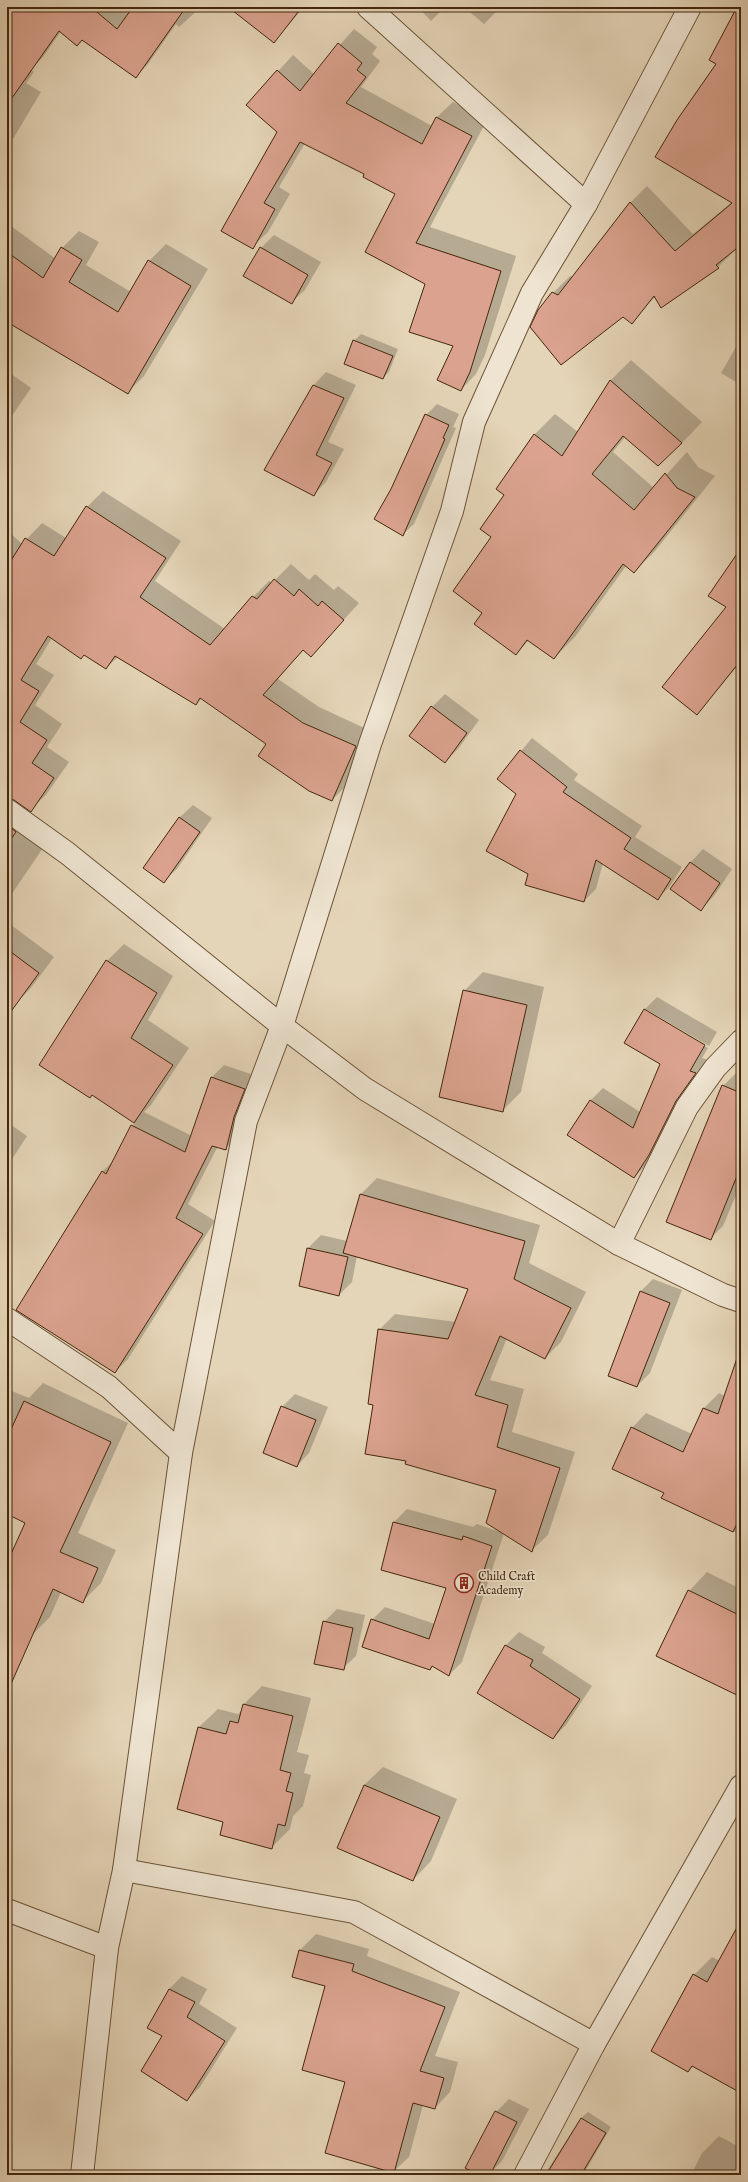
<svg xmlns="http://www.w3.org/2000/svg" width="748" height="2182" font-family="'IM FELL English',serif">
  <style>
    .shadow { fill: #0003 }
    .building { fill: #dba38f; stroke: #44270b }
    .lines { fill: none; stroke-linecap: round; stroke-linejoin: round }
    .minor-casing { stroke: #6c5236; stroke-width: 24 }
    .minor { stroke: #eee4d1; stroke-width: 22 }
    .labels { text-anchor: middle; stroke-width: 3.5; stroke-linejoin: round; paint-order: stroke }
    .poi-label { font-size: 12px; fill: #44270b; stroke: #eee4d1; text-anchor: start }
  </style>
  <rect width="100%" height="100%" fill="#e5d5b8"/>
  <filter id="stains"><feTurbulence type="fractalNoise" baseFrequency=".005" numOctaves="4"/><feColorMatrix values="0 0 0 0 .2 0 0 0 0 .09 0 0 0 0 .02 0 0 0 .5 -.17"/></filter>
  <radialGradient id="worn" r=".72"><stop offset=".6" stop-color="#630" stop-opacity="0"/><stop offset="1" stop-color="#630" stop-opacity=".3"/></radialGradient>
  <!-- shadow -->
  <g class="shadow">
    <polygon points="7,7 201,7 179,27 176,24 148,64 136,76 83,39 61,31 43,57 31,69 34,72 26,83 41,92 7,149"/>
    <polygon points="230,7 304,7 274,42"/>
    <polygon points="418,7 445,7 431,21"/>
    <polygon points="464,7 501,7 484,24"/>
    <polygon points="741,12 741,244 718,267 655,297 631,322 622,316 561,364 553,293 570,276 573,277 630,203 647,186 693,234 732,202 718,63"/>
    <polygon points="354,29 377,47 372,54 380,61 361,87 432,126 437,117 453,102 487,120 430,227 516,256 485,355 476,374 461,390 454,346 426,284 397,194 366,173 305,143 279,187 290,194 268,232 252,247 278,132 248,104 293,55 314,74"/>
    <polygon points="7,223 56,259 62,248 79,231 99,242 86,265 131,292 149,261 166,244 208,269 144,376 127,393 7,321"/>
    <polygon points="274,235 321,262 305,290 292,302 261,248"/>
    <polygon points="361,334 398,349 389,372 383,378 354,341"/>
    <polygon points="741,338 741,385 721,373"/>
    <polygon points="631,360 702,422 682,443 625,437 613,452 654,488 687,452 698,467 715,476 655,551 634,572 626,566 575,637 554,658 529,640 516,654 484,612 493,537 506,495 534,435 555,414 578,432 610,381"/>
    <polygon points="7,371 31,388 7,423"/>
    <polygon points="326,372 356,385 328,442 344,449 326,482 313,495 266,470 314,385"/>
    <polygon points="437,404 459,414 453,427 456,428 414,524 403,534 392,490 426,415"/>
    <polygon points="103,491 181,541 155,581 225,629 253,597 269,581 272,583 291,564 309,580 315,574 334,590 338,586 359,603 311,656 304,649 278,679 319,707 371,731 348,784 332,800 267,744 202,698 196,704 118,657 106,668 85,654 52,638 36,664 54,675 35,705 62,724 47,747 69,762 46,795 30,810 12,800 31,816 47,842 7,901 7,530 22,544 42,523 66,538 87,507"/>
    <polygon points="741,549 741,662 697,714 727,607"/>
    <polygon points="445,694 479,720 458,749 445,762 432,707"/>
    <polygon points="532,738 578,774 574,780 642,826 635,837 682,867 670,886 658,898 603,863 596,889 584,901 529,873 518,794 498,779"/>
    <polygon points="193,805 212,818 177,869 164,881 145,867 180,817"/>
    <polygon points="703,849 732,869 714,896 701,909 672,889 691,862"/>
    <polygon points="7,922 54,957 31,988 16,1003 7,997"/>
    <polygon points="124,944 173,976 148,1020 189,1048 151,1105 144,1112 192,1136 212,1077 224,1065 257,1076 238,1136 225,1149 218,1146 188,1204 215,1221 128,1359 115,1372 102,1172 114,1160 135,1122 92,1094 107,961"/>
    <polygon points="483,972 544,987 521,1092 502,1111 464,991"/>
    <polygon points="657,997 717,1032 709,1046 647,1010 647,1013 708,1048 702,1058 708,1060 647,1164 634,1177 590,1101 603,1088 640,1112 661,1063 644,1010"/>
    <polygon points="736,1073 741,1075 741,1183 723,1226 710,1239 723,1086"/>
    <polygon points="7,1122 27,1136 7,1167"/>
    <polygon points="377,1178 540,1225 529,1263 586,1292 561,1342 545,1358 507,1338 490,1380 524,1389 512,1432 575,1452 548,1535 532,1550 504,1533 462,1662 449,1675 433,1666 430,1669 372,1620 385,1607 435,1624 447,1587 394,1522 407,1509 473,1527 477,1524 500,1532 497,1489 407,1460 375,1404 379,1330 395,1314 456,1322 470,1289 357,1256 352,1282 339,1295 308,1248 321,1235 347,1241 361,1194"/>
    <polygon points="653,1279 682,1290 650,1373 637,1386 640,1292"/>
    <polygon points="741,1356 741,1535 663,1498 665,1493 632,1428 646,1413 692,1434 704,1408 719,1393 725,1396 738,1359"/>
    <polygon points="43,1383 128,1423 78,1533 116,1550 101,1583 83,1601 61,1592 50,1617 32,1635 7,1624 7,1565 26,1522 7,1513 7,1389 29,1398"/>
    <polygon points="295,1394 328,1407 309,1453 297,1466 282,1407"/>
    <polygon points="707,1572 741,1589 741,1696 689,1591"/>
    <polygon points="337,1609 365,1615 356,1656 343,1668 324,1622"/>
    <polygon points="519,1632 545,1647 542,1653 592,1686 566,1725 553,1738 479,1692 506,1645"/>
    <polygon points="262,1686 311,1698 297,1752 309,1755 304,1773 311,1775 303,1806 293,1816 290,1829 271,1848 225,1821 178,1809 199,1727 218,1709 238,1714 242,1710 244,1704"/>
    <polygon points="383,1767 457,1799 431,1861 413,1880 338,1848 364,1785"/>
    <polygon points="741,1928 741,2092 694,2065 688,2071 653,2051 694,1975 712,1957 720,1961"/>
    <polygon points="316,1934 369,1949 367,1956 460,1992 435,2056 458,2062 450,2092 435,2108 423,2105 409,2157 393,2172 346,2081 326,1985 293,1976 300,1950"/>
    <polygon points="182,1976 207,1989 199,2004 237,2028 200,2087 187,2100 164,2036 169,1989"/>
    <polygon points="509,2099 529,2109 502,2161 489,2174 496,2112"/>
    <polygon points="588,2112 611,2127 583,2175 544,2175 581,2118"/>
    <polygon points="719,2136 741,2148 741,2175 691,2175 702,2153"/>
  </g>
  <!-- building -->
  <g class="building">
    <polygon points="7,7 91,7 117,29 133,7 186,7 136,78 82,40 77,46 59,31 7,105"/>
    <polygon points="228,7 302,7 274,43"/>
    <polygon points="737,7 741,7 741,245 716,265 719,268 661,308 654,296 632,324 623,317 561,365 530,327 538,310 552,292 558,295 630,202 675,251 732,203 655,157 677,120 716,64 709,60"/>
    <polygon points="338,43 362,63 357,70 366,77 346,103 422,144 436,117 472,136 416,243 501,271 470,372 461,391 437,380 453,346 409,332 425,284 365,252 395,194 363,177 364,174 300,142 264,203 275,209 253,249 221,231 277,132 246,105 277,70 300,91"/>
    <polygon points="61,247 82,260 69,282 118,312 148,260 191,286 128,394 7,322 7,252 43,278"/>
    <polygon points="260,247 308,275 292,304 243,276"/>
    <polygon points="353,340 393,356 383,379 344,364"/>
    <polygon points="610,380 682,443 658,466 623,436 592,474 634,510 665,473 677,488 695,497 634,573 623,564 554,659 527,640 516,655 474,624 482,613 453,591 491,537 480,529 504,495 496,489 534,434 562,456"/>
    <polygon points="313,385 344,398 316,455 332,463 314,496 264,470"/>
    <polygon points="425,414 449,425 443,438 445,439 403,536 374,519 391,489"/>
    <polygon points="86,506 166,558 140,597 210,645 252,596 257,599 274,579 294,596 299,589 318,606 322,601 344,620 311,657 303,650 263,695 303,723 356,746 332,801 309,791 258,756 266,744 200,698 196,705 115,656 106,669 84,655 81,659 48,636 21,680 39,691 20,722 47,740 32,763 54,778 31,812 14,800 7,798 7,567 25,538 54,556"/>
    <polygon points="741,548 741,660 697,715 662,687 726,607 708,596"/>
    <polygon points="431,706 467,733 445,763 409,736"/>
    <polygon points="520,750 567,787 563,792 631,838 624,849 671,879 658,900 596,860 584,902 525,885 528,874 486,851 516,794 497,779"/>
    <polygon points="179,817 200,832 164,883 143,868"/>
    <polygon points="7,825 16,832 7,845"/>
    <polygon points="690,862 720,883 701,911 670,889"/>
    <polygon points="7,949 39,973 7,1017"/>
    <polygon points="106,960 157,993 131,1038 173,1065 134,1123 92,1095 90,1098 39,1065"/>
    <polygon points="463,990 527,1005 503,1112 439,1097"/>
    <polygon points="644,1009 705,1045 690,1071 696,1073 676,1101 649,1155 634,1178 567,1135 590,1100 633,1128 660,1064 624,1043"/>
    <polygon points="211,1077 245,1089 234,1117 226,1150 212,1146 176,1218 203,1234 115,1373 16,1310 102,1171 106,1174 131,1125 185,1152"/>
    <polygon points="722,1085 741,1093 741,1166 711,1240 666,1222"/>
    <polygon points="360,1194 525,1241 514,1279 571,1308 545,1359 500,1336 475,1395 508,1405 497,1447 560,1468 532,1552 486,1523 496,1490 405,1464 406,1461 365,1454 373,1405 368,1404 378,1329 448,1339 468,1289 343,1253"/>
    <polygon points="307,1248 348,1257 339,1296 299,1286"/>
    <polygon points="640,1291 670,1303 637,1387 608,1376"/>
    <polygon points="737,1358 741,1359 741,1515 733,1532 661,1498 664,1493 612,1469 631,1427 683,1452 703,1408 718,1414"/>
    <polygon points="24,1401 111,1442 60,1552 98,1568 83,1603 53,1589 7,1693 7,1563 25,1523 7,1514 7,1438"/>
    <polygon points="281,1406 316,1420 297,1467 263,1453"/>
    <polygon points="393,1522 462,1540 463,1536 492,1546 449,1676 432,1666 430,1670 362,1647 371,1619 429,1639 446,1588 381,1570"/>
    <polygon points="688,1590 741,1616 741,1697 656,1656"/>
    <polygon points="323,1621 353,1628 344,1670 314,1664"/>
    <polygon points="505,1645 533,1660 530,1666 580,1699 553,1739 477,1693"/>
    <polygon points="243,1704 293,1716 280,1770 291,1773 286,1791 293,1793 285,1826 278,1824 272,1849 220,1835 223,1822 177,1809 198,1727 226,1734 230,1721 238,1723"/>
    <polygon points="364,1785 440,1817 413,1881 337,1848"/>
    <polygon points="741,1920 741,2093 692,2066 688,2072 651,2051 693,1974 707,1982"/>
    <polygon points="299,1950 354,1964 352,1971 445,2007 420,2071 444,2078 435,2109 413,2103 394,2173 325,2153 345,2082 302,2070 325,1986 292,1977"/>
    <polygon points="169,1989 195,2002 187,2017 225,2041 187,2101 141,2071 162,2036 147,2028"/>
    <polygon points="495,2111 517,2122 490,2175 479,2175 465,2168"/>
    <polygon points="581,2118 606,2133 581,2175 546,2175"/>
  </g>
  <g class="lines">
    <!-- minor casing -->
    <g class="minor-casing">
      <g id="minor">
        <polyline points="368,7 586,204"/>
        <polyline points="7,810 67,853 282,1026 365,1089 619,1244 723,1295 741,1301"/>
        <polyline points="619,1244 687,1107 715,1068 741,1041"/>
        <polyline points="7,1319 109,1387 181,1453"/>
        <polyline points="124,1870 354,1912 594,2044"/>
        <polyline points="7,1910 107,1948"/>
        <polyline points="82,2175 107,1948 124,1870 181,1453 246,1121 282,1026 370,744 452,511 474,422 532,293 586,204 690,7"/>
        <polyline points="525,2175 594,2044 741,1786"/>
      </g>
    </g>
    <!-- minor -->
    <use href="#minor" class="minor"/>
  </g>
  <!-- icons -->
  <defs>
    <g id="building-ring" transform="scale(1)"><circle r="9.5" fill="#eee4d1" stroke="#8f2418" stroke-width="1.5"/><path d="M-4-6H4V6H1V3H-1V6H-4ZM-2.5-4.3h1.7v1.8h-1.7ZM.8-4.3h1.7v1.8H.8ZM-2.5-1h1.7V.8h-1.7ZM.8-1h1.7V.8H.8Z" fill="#8f2418"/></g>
  </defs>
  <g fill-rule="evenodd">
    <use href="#building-ring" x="464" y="1583"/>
  </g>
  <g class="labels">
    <!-- poi labels -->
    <g class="poi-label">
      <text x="478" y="1580">Child Craft<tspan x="478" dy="14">Academy</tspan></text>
    </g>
  </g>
  <!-- margin -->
  <rect width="748" height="2182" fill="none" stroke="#e5d5b8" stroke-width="24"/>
  <rect x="8" y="8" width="732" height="2166" fill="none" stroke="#44270b" stroke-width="2"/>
  <rect x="12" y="12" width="724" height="2158" fill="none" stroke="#44270b"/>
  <rect width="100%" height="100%" filter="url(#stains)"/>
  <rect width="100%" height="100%" fill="url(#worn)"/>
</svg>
